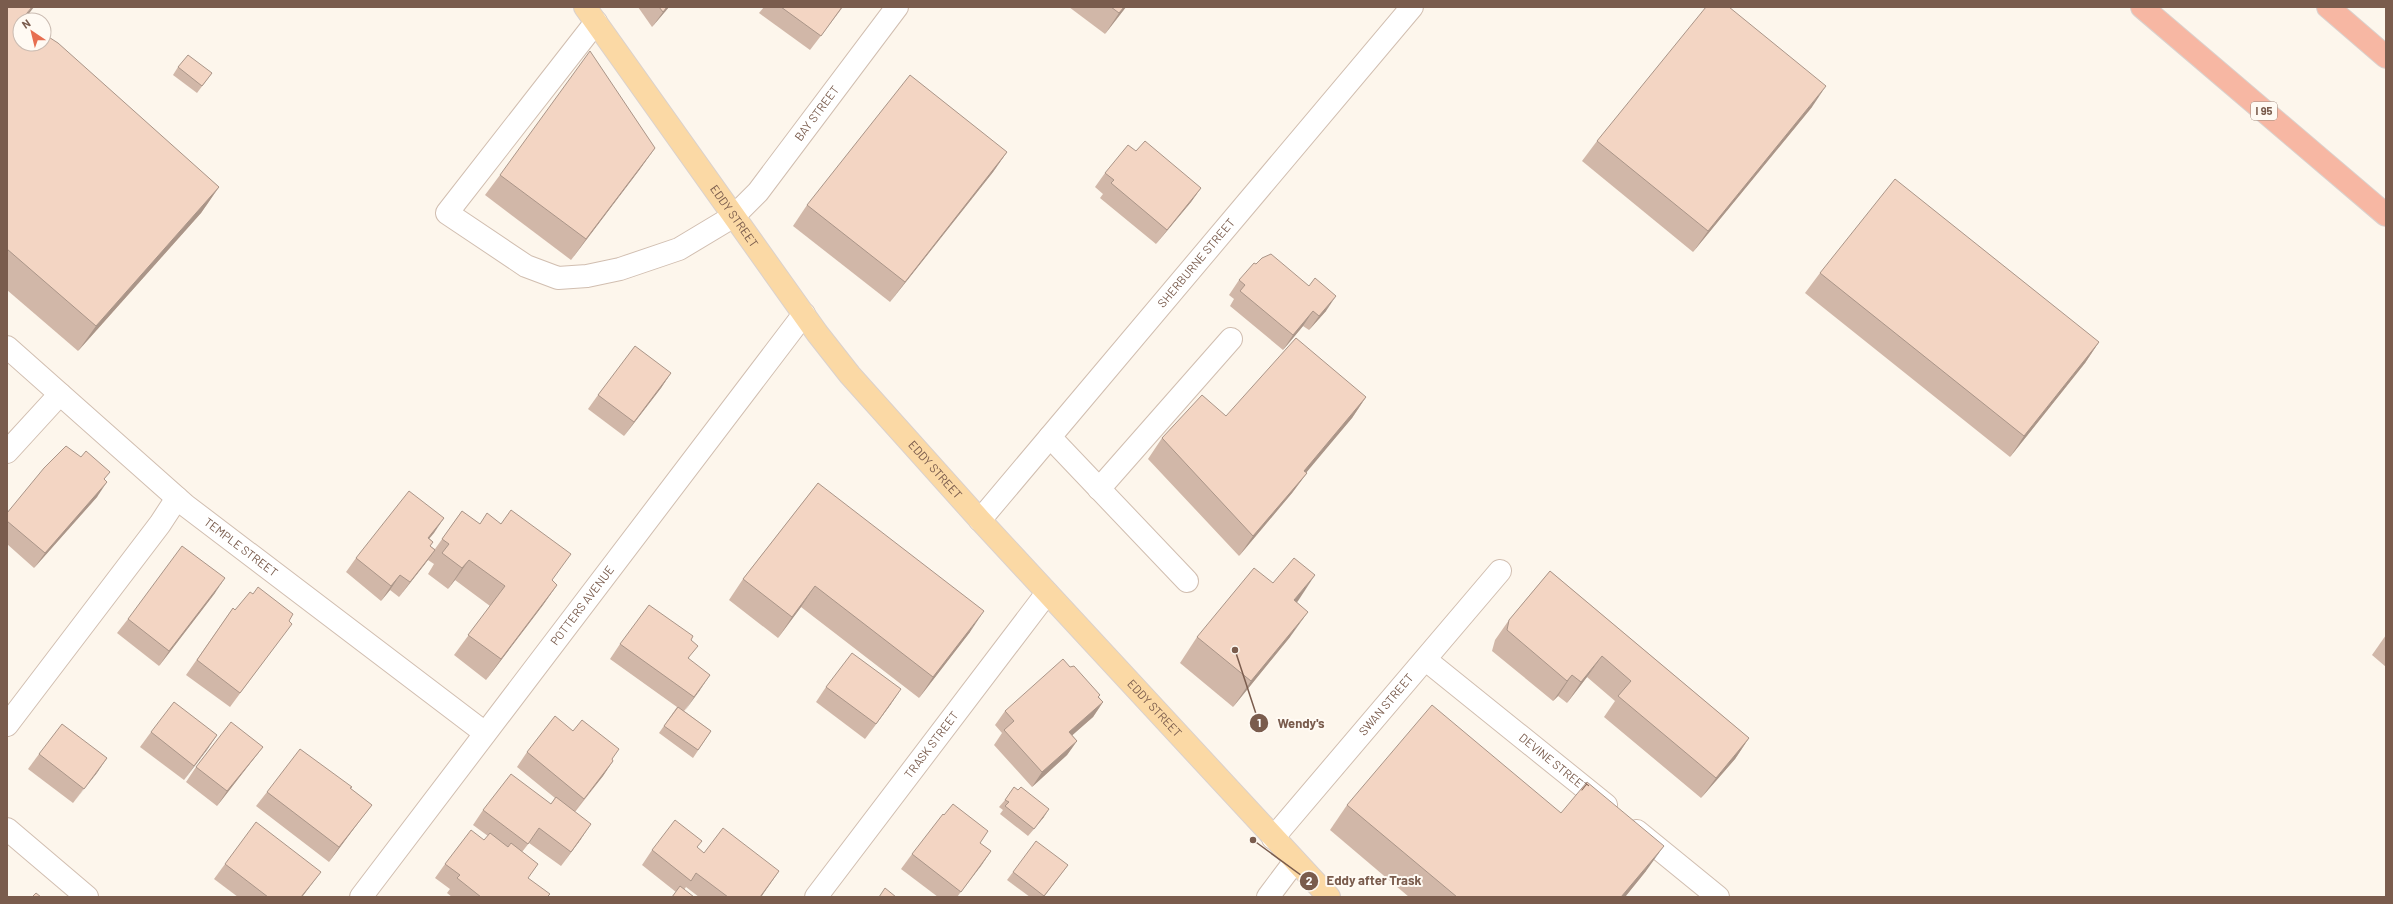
<svg xmlns="http://www.w3.org/2000/svg" width="2393" height="904" font-family="Barlow,sans-serif">
  <style>
    .lines { fill: none; stroke-linecap: round; stroke-linejoin: round }
    .minor-casing { stroke: #d1beb0; stroke-width: 24 }
    .major-casing { stroke: #dad1cd; stroke-width: 24 }
    .highway-casing { stroke: #dad1cd; stroke-width: 24 }
    .minor { stroke: #fff; stroke-width: 22 }
    .major { stroke: #fbd9a5; stroke-width: 22 }
    .highway { stroke: #f7b7a3; stroke-width: 22 }
    .wall { fill: #d1b7a8 }
    .shaded-wall { fill: #aa9588 }
    .building { fill: #f3d5c3; stroke: #aa9588 }
    .labels { text-anchor: middle; stroke-width: 4; stroke-linejoin: round; paint-order: stroke }
    .shield { fill: #fffaf3; stroke: #a28b7f; stroke-width: 1 }
    .shield-label { font-size: 11px; font-weight: bold; fill: #7a5c4d }
    .street-label { font-size: 12px; fill: #7a5c4d; stroke: #fffaf3 }
    .leader { fill: none; stroke: #7a5c4d; stroke-width: 1.5 }
    .callout-dot { fill: #7a5c4d; stroke: #fffaf3; stroke-width: 1.5 }
    .mark-label { font-size: 12px; text-anchor: middle; font-weight: bold; fill: #fff }
    .callout-label { font-size: 13px; text-anchor: middle; font-weight: bold; fill: #7a5c4d; stroke: #fffaf3; stroke-width: 4; stroke-linejoin: round; paint-order: stroke }
  </style>
  <rect width="100%" height="100%" fill="#fdf6ec"/>
  <g class="lines">
    <!-- minor casing -->
    <g class="minor-casing">
      <g id="minor">
        <path id="s1" d="M 596,22 L 447,213 L 526,266 L 558,278 L 587,276 L 620,269 L 679,249 L 734,216 L 758,192 L 897,7"/>
        <path id="s2" d="M 7,347 L 185,505 L 485,733"/>
        <polyline points="1050,437 1187,581"/>
        <polyline points="7,452 60,394"/>
        <polyline points="1099,489 1231,339"/>
        <path id="s3" d="M 980,520 L 1412,7"/>
        <path id="s4" d="M 1426,660 L 1606,805"/>
        <polyline points="7,725 160,524 177,498"/>
        <polyline points="7,829 87,897"/>
        <polyline points="1637,831 1718,897"/>
        <path id="s5" d="M 1273,838 L 1500,571"/>
        <path id="s6" d="M 361,897 L 804,314"/>
        <path id="s7" d="M 816,897 L 1047,593"/>
        <polyline points="1268,897 1295,861"/>
      </g>
    </g>
    <!-- major casing -->
    <g class="major-casing">
      <g id="major">
        <path id="s8" d="M 585,7 L 817,333 L 850,375 L 980,520 L 1329,897"/>
      </g>
    </g>
    <!-- highway casing -->
    <g class="highway-casing">
      <g id="highway">
        <polyline points="2142,7 2386,215"/>
        <polyline points="2328,7 2386,57"/>
      </g>
    </g>
    <!-- minor -->
    <use href="#minor" class="minor"/>
    <!-- major -->
    <use href="#major" class="major"/>
    <!-- highway -->
    <use href="#highway" class="highway"/>
  </g>
  <!-- wall -->
  <g class="wall">
    <polygon points="7,7 24,20 219,187 201,213 78,351 7,290"/>
    <polygon points="638,7 669,7 652,27"/>
    <polygon points="764,7 843,7 810,50 759,13"/>
    <polygon points="1069,7 1126,7 1105,34"/>
    <polygon points="178,67 212,73 197,93 173,75"/>
    <polygon points="1812,107 1693,252 1582,161 1597,141"/>
    <polygon points="655,148 640,169 571,260 485,195 500,175"/>
    <polygon points="1007,152 993,172 890,302 793,226 807,205"/>
    <polygon points="1105,173 1201,188 1191,202 1156,244 1100,198 1103,194 1095,187"/>
    <polygon points="1820,273 2099,342 2085,363 2010,457 1805,293"/>
    <polygon points="1239,280 1326,311 1309,330 1303,326 1283,350 1230,306 1234,299 1229,295"/>
    <polygon points="671,373 661,388 624,436 588,409 598,395"/>
    <polygon points="1366,397 1352,418 1306,472 1307,473 1292,493 1239,556 1148,459 1162,438 1226,416"/>
    <polygon points="104,479 97,497 34,568 7,544 7,513"/>
    <polygon points="818,483 970,632 919,698 801,607 778,638 729,600 743,579"/>
    <polygon points="462,511 557,585 543,605 486,680 454,655 490,606 455,580 448,589 428,574 434,564 428,560 399,597 390,590 381,601 346,572 356,558 444,518 429,538 433,542 430,546 435,549"/>
    <polygon points="1550,571 1749,738 1735,759 1701,798 1604,717 1615,701 1587,677 1567,703 1558,696 1553,701 1492,651 1495,640 1509,620"/>
    <polygon points="215,593 159,666 117,633 128,619"/>
    <polygon points="1296,602 1290,637 1233,707 1180,663 1197,637"/>
    <polygon points="233,608 235,610 289,621 281,638 230,707 186,675"/>
    <polygon points="2386,635 2386,667 2372,655"/>
    <polygon points="691,640 689,659 700,690 684,711 711,731 693,758 659,733 677,707 610,659 620,644"/>
    <polygon points="826,687 891,704 865,739 816,702"/>
    <polygon points="1099,697 1103,702 1093,717 1072,735 1077,741 1067,755 1032,787 994,745 1002,733 995,725 1005,711"/>
    <polygon points="573,731 613,761 603,776 575,812 581,839 561,866 529,843 522,852 528,878 547,897 452,897 447,893 450,889 435,878 445,864 484,840 488,836 473,825 483,810 551,804 555,798 517,767 527,752"/>
    <polygon points="151,732 217,735 184,780 140,747"/>
    <polygon points="263,747 252,761 217,806 186,782 196,767"/>
    <polygon points="39,754 107,758 73,803 28,769"/>
    <polygon points="351,789 372,805 361,819 329,862 256,806 267,792"/>
    <polygon points="1018,790 1044,817 1028,836 1000,814 1003,810 999,807 1005,800"/>
    <polygon points="1347,805 1561,813 1646,871 1625,897 1409,897 1330,830"/>
    <polygon points="980,843 991,851 957,897 938,897 901,869 912,854"/>
    <polygon points="698,848 704,853 779,871 761,897 699,897 686,887 684,890 676,892 642,865 652,850"/>
    <polygon points="225,864 310,886 302,897 238,897 214,879"/>
    <polygon points="1068,865 1044,897 1030,897 1007,880 1013,872"/>
  </g>
  <!-- shaded-wall -->
  <g class="shaded-wall">
    <polygon points="32,7 34,7 24,20 22,20"/>
    <polygon points="667,7 669,7 652,27 663,12"/>
    <polygon points="1124,7 1126,7 1105,34 1119,13"/>
    <polygon points="1826,86 1812,107 1693,252 1708,231"/>
    <polygon points="655,148 640,169 571,260 586,239"/>
    <polygon points="1007,152 993,172 890,302 905,282"/>
    <polygon points="219,187 201,213 78,351 96,326"/>
    <polygon points="1201,188 1191,202 1156,244 1167,230"/>
    <polygon points="1336,296 1326,311 1309,330 1319,316"/>
    <polygon points="1313,311 1303,326 1283,350 1293,335"/>
    <polygon points="2099,342 2085,363 2010,457 2024,436"/>
    <polygon points="671,373 661,388 624,436 634,422"/>
    <polygon points="1366,397 1352,418 1290,492 1304,471"/>
    <polygon points="1307,473 1292,493 1239,556 1253,536"/>
    <polygon points="107,482 97,497 34,568 45,553"/>
    <polygon points="444,518 434,533 418,552 428,538"/>
    <polygon points="435,550 425,564 399,597 410,582"/>
    <polygon points="469,560 455,580 448,589 462,568"/>
    <polygon points="400,575 390,590 381,601 391,586"/>
    <polygon points="1315,575 1298,601 1277,626 1294,600"/>
    <polygon points="225,578 215,593 159,666 169,651"/>
    <polygon points="557,585 543,605 486,680 501,659"/>
    <polygon points="815,586 801,607 778,638 792,617"/>
    <polygon points="984,611 970,632 919,698 933,677"/>
    <polygon points="1308,612 1290,637 1233,707 1251,681"/>
    <polygon points="1602,656 1587,677 1567,703 1581,682"/>
    <polygon points="710,675 700,690 684,712 694,697"/>
    <polygon points="1572,675 1558,696 1553,701 1567,681"/>
    <polygon points="901,689 891,704 865,739 876,724"/>
    <polygon points="1103,702 1093,717 1059,747 1069,732"/>
    <polygon points="217,735 207,750 184,780 194,766"/>
    <polygon points="1749,738 1735,759 1701,798 1716,778"/>
    <polygon points="1077,741 1067,755 1032,787 1042,772"/>
    <polygon points="263,747 252,761 217,806 227,791"/>
    <polygon points="107,758 97,773 73,803 84,789"/>
    <polygon points="613,761 603,776 573,813 584,799"/>
    <polygon points="372,805 361,819 329,862 339,847"/>
    <polygon points="1049,809 1044,817 1028,836 1034,829"/>
    <polygon points="591,824 581,839 561,866"/>
    <polygon points="1664,846 1646,871 1625,897 1621,897"/>
    <polygon points="991,851 981,866 957,897 961,892"/>
    <polygon points="779,871 761,897 760,897"/>
    <polygon points="321,872 302,897 301,897"/>
  </g>
  <!-- building -->
  <g class="building">
    <polygon points="7,7 32,7 22,19 23,20 20,20 20,44 44,44 44,34 58,43 219,187 96,326 7,249"/>
    <polygon points="659,7 667,7 663,12"/>
    <polygon points="781,7 842,7 821,36"/>
    <polygon points="1111,7 1124,7 1119,13"/>
    <polygon points="1706,7 1729,7 1826,86 1708,231 1597,141"/>
    <polygon points="590,51 655,148 586,239 500,175"/>
    <polygon points="188,55 212,73 202,86 178,67"/>
    <polygon points="910,75 1007,152 905,282 807,205"/>
    <polygon points="1145,141 1201,188 1167,230 1111,183 1114,180 1105,173 1128,145 1136,151"/>
    <polygon points="1895,179 2099,342 2024,436 1820,273"/>
    <polygon points="1271,254 1309,286 1315,278 1336,296 1319,316 1313,311 1293,335 1240,291 1245,285 1239,280 1254,263 1256,264 1262,258"/>
    <polygon points="1296,338 1366,397 1304,471 1307,473 1253,536 1162,438 1202,395 1226,416"/>
    <polygon points="635,346 671,373 634,422 598,395"/>
    <polygon points="66,446 81,457 86,451 110,472 104,479 107,482 45,553 7,521 7,513 44,468"/>
    <polygon points="818,483 984,611 933,677 815,586 792,617 743,579"/>
    <polygon points="409,491 444,518 428,538 433,542 430,546 435,550 410,582 400,575 391,586 356,558"/>
    <polygon points="511,510 571,554 552,580 557,585 501,659 468,635 505,586 469,560 462,568 442,553 449,544 442,539 462,511 480,524 487,513 501,524"/>
    <polygon points="182,546 225,578 169,651 128,619"/>
    <polygon points="1294,558 1315,575 1294,600 1308,612 1251,681 1197,637 1254,568 1273,583"/>
    <polygon points="1550,571 1749,738 1716,778 1618,696 1631,681 1602,656 1581,682 1572,675 1567,681 1507,630 1509,620"/>
    <polygon points="258,587 293,614 289,621 292,624 240,693 197,660 233,608 235,610 250,592 253,594"/>
    <polygon points="649,605 693,636 691,640 698,646 688,658 710,675 694,697 620,644"/>
    <polygon points="852,653 901,689 876,724 826,687"/>
    <polygon points="1063,659 1070,667 1074,666 1100,695 1098,697 1103,702 1069,732 1077,741 1042,772 1004,730 1014,721 1005,711"/>
    <polygon points="174,702 217,735 194,766 151,732"/>
    <polygon points="1432,705 1561,813 1587,782 1664,846 1621,897 1457,897 1347,805"/>
    <polygon points="678,707 711,731 698,750 664,726"/>
    <polygon points="555,716 573,731 582,720 619,749 612,759 613,761 584,799 527,752"/>
    <polygon points="231,722 263,747 227,791 196,767"/>
    <polygon points="62,724 107,758 84,789 39,754"/>
    <polygon points="300,749 352,787 350,788 372,805 339,847 267,792"/>
    <polygon points="511,774 551,804 556,797 591,824 571,852 539,828 528,844 483,810"/>
    <polygon points="1014,787 1018,790 1021,787 1049,809 1034,829 1005,806 1009,802 1005,800"/>
    <polygon points="953,804 988,831 980,843 991,851 961,892 912,854 943,814 944,815"/>
    <polygon points="675,820 702,841 697,847 704,853 723,828 779,871 760,897 728,897 696,873 691,881 652,850"/>
    <polygon points="256,822 321,872 301,897 268,897 225,864"/>
    <polygon points="471,830 484,840 490,833 508,847 511,843 538,864 528,878 550,894 547,897 481,897 457,878 460,875 445,864"/>
    <polygon points="1036,841 1068,865 1044,896 1013,872"/>
    <polygon points="680,886 694,897 672,897"/>
    <polygon points="885,888 896,897 879,897"/>
    <polygon points="36,893 41,897 32,897"/>
  </g>
  <g class="labels">
    <!-- shield labels -->
    <rect class="shield" x="2251" y="102" width="26" height="18" rx="3"/>
    <g class="shield-label">
      <text x="2264" y="115">I 95</text>
    </g>
    <!-- street labels -->
    <g class="street-label">
      <text dy="4" stroke="none"><textPath href="#s1" startOffset="693">BAY STREET</textPath></text>
      <text dy="4" stroke="none"><textPath href="#s8" startOffset="257">EDDY STREET</textPath></text>
      <text dy="4" stroke="none"><textPath href="#s3" startOffset="336">SHERBURNE STREET</textPath></text>
      <text dy="4" stroke="none"><textPath href="#s8" startOffset="581">EDDY STREET</textPath></text>
      <text dy="4" stroke="none"><textPath href="#s2" startOffset="308">TEMPLE STREET</textPath></text>
      <text dy="4" stroke="none"><textPath href="#s6" startOffset="366">POTTERS AVENUE</textPath></text>
      <text dy="4" stroke="none"><textPath href="#s5" startOffset="175">SWAN STREET</textPath></text>
      <text dy="4" stroke="none"><textPath href="#s8" startOffset="905">EDDY STREET</textPath></text>
      <text dy="4" stroke="none"><textPath href="#s7" startOffset="191">TRASK STREET</textPath></text>
      <text dy="4" stroke="none"><textPath href="#s4" startOffset="164">DEVINE STREET</textPath></text>
    </g>
  </g>
  <!-- callouts -->
  <path class="leader" d="M1235 650L1259 723M1253 840L1309 881"/>
  <g class="callout-dot">
    <circle cx="1235" cy="650" r="4"/>
    <circle cx="1253" cy="840" r="4"/>
    <circle cx="1259" cy="723" r="10"/>
    <circle cx="1309" cy="881" r="10"/>
  </g>
  <g class="mark-label">
    <text x="1259" y="727">1</text>
    <text x="1309" y="885">2</text>
  </g>
  <g class="callout-label">
    <text x="1301" y="728">Wendy's</text>
    <text x="1374" y="885">Eddy after Trask</text>
  </g>
  <!-- border -->
  <rect width="2393" height="904" fill="none" stroke="#7a5c4d" stroke-width="16"/>
  <!-- north arrow -->
  <g transform="translate(32 32) rotate(325)"><circle r="19" fill="#fffaf3" stroke="#cabbb1"/>
  <path d="M0-3L7 15L0 10L-7 15Z" fill="#e76f51"/>
  <text y="-6" font-size="11" font-weight="bold" text-anchor="middle" fill="#7a5c4d">N</text>
  </g>
</svg>
